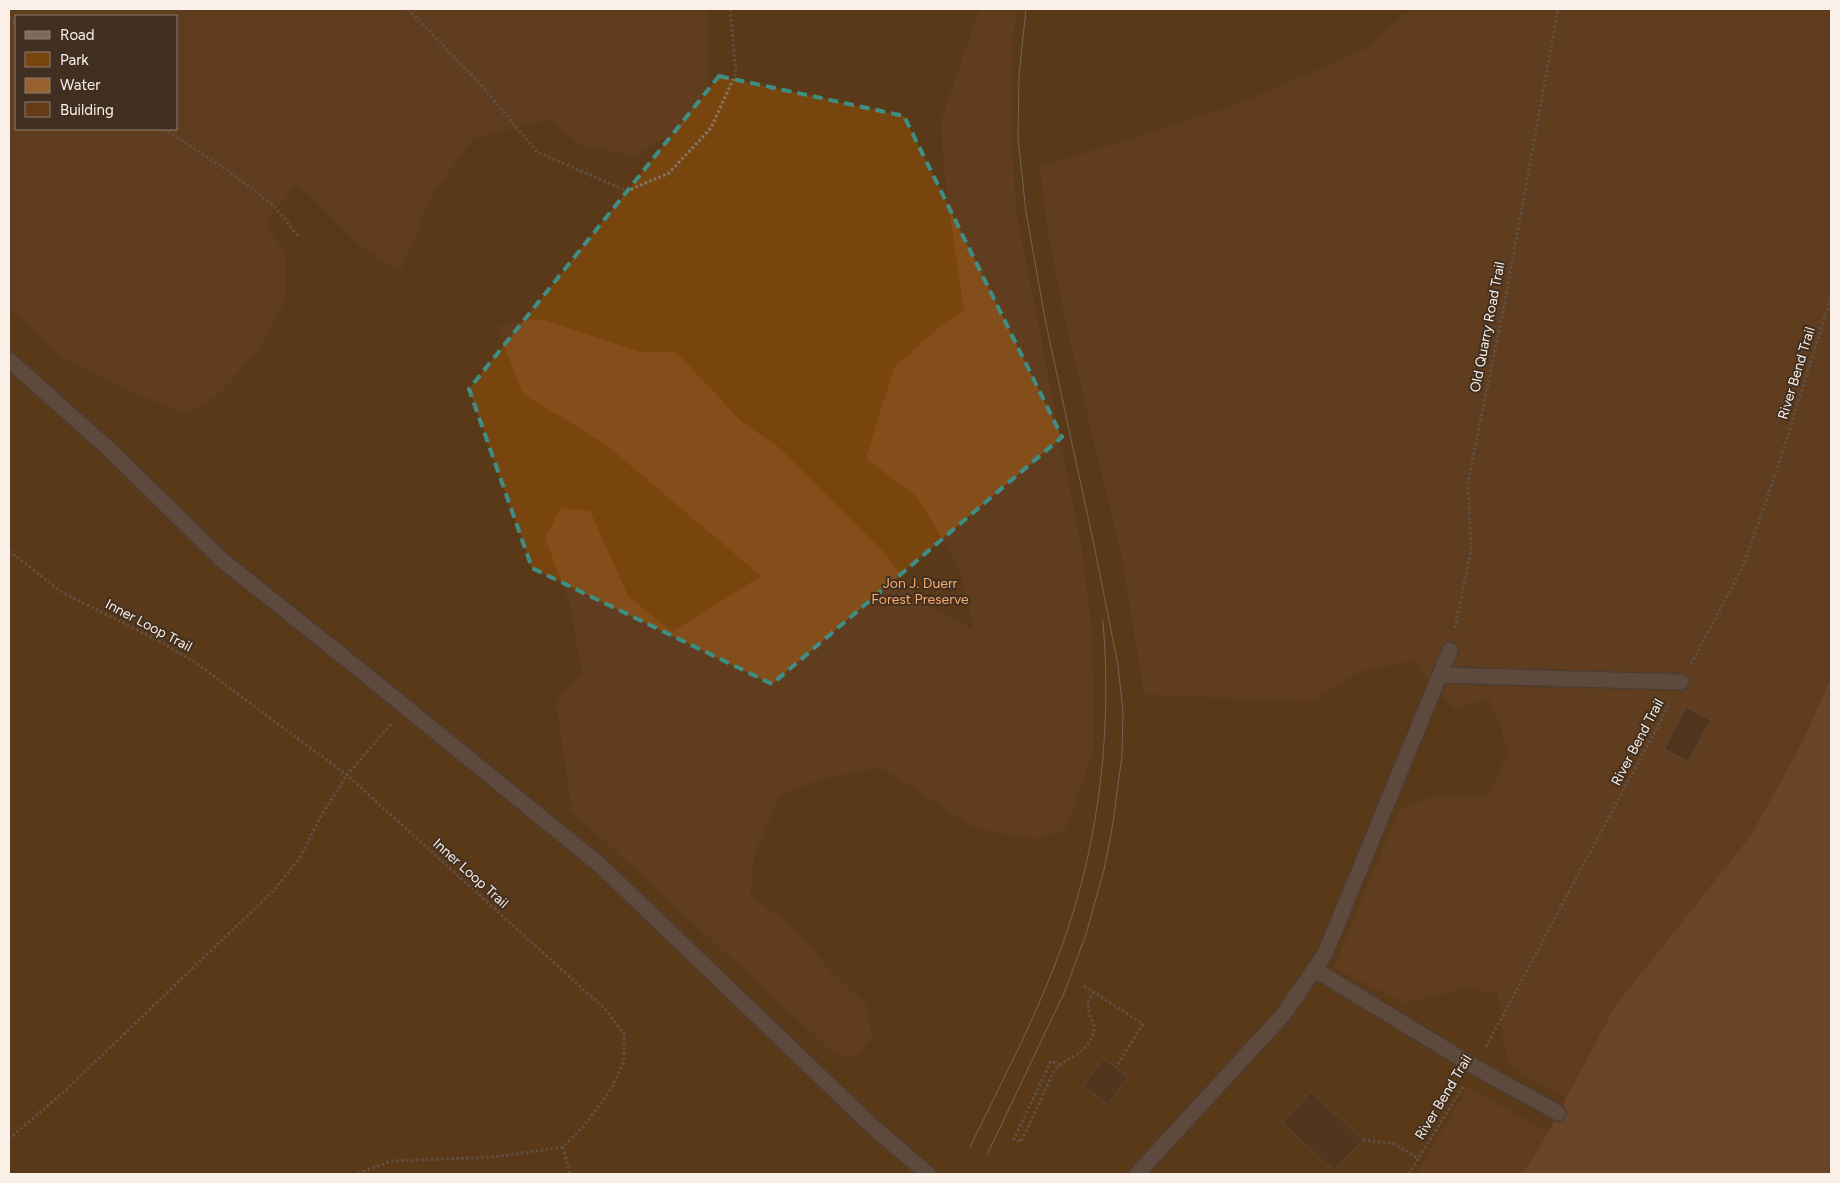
<svg xmlns="http://www.w3.org/2000/svg" width="1840" height="1183" font-family="Figtree,sans-serif">
  <style>
    .green { fill: #79450f; fill-rule: evenodd }
    .forest { fill: #834e1a; fill-rule: evenodd }
    .water { fill: #986130 }
    .building { fill: #643c15; stroke: #776454 }
    .lines { fill: none; stroke-linecap: round; stroke-linejoin: round }
    .minor-casing { stroke: #5a4c3f; stroke-width: 18 }
    .path { stroke: #85766a; stroke-width: 3; stroke-dasharray: 2.5 2.5; stroke-linecap: butt }
    .minor { stroke: #7f6b5c; stroke-width: 15 }
    .tram { stroke: #afa296; stroke-width: 1 }
    .marked { fill: none; stroke: #3e8e86; stroke-width: 4; stroke-dasharray: 10 6; stroke-linejoin: round }
    .labels { text-anchor: middle; stroke-width: 4; stroke-linejoin: round; paint-order: stroke }
    .street-label { font-size: 14px; fill: #fbf0e7; stroke: #413022 }
    .park-label { font-size: 14px; fill: #faab67; stroke: #413022 }
  </style>
  <rect width="100%" height="100%" fill="#413022"/>
  <!-- green -->
  <path class="green" d="M 9,9 L 1831,9 L 1831,677 L 1751,835 L 1615,1006 L 1548,1132 L 1523,1174 L 9,1174 ZM 16,16 L 176,16 L 176,129 L 16,129 Z"/>
  <!-- forest -->
  <g class="forest">
    <path d="M 9,9 L 707,9 L 708,86 L 681,128 L 635,156 L 583,146 L 548,120 L 473,138 L 432,195 L 401,271 L 363,248 L 298,184 L 265,221 L 286,256 L 285,303 L 255,354 L 218,395 L 185,414 L 142,396 L 61,356 L 9,307 ZM 16,16 L 176,16 L 176,129 L 16,129 Z"/>
    <polygon points="979,9 1018,9 1013,36 1011,121 1016,209 1082,551 1091,624 1094,687 1093,752 1066,829 1038,839 977,829 880,767 822,779 781,795 754,854 750,896 793,926 830,971 866,1004 872,1037 854,1058 834,1053 572,811 556,702 582,671 569,602 545,538 561,508 590,511 628,596 672,632 761,576 604,443 523,394 497,326 540,319 640,352 676,352 742,422 777,446 880,548 924,603 973,630 960,568 917,497 866,458 894,368 941,325 964,311 945,180 941,121"/>
    <polygon points="1411,9 1831,9 1831,677 1803,743 1751,835 1615,1006 1566,1098 1509,1066 1503,1037 1498,994 1466,988 1404,1003 1334,967 1399,810 1436,795 1487,798 1509,751 1489,698 1455,709 1422,673 1414,660 1359,672 1311,702 1144,694 1122,558 1067,329 1048,233 1040,167 1236,105 1364,50"/>
    <polygon points="1468,1087 1548,1132 1523,1174 1416,1174"/>
  </g>
  <!-- water -->
  <polygon class="water" points="1831,677 1831,1174 1523,1174 1548,1132 1615,1006 1751,835 1802,743"/>
  <!-- building -->
  <g class="building">
    <polygon points="1686,707 1711,720 1688,762 1664,749"/>
    <polygon points="1103,1058 1128,1077 1108,1105 1083,1086"/>
    <polygon points="1311,1091 1363,1140 1334,1171 1282,1123"/>
  </g>
  <g class="lines">
    <!-- minor casing -->
    <g class="minor-casing">
      <g id="minor">
        <polyline points="9,360 110,450 222,560 360,670 601,866 873,1127 928,1174"/>
        <polyline points="1440,675 1681,682"/>
        <polyline points="1314,969 1475,1067 1558,1113"/>
        <polyline points="1137,1174 1283,1015 1325,954 1450,650"/>
      </g>
    </g>
    <!-- path -->
    <g class="path">
      <polyline points="408,9 481,85 537,152 627,191 669,173 711,128 736,73 730,9"/>
      <polyline points="9,18 16,24"/>
      <polyline points="164,129 230,172 273,205 299,237"/>
      <polyline points="9,551 63,593 161,642 196,663 347,775 605,1009 624,1034 624,1060 613,1086 584,1126 563,1147 495,1157 391,1161 357,1174"/>
      <polyline points="1455,628 1471,551 1468,481 1504,307 1558,9"/>
      <polyline points="1691,664 1743,566 1777,470 1831,297"/>
      <polyline points="1084,986 1143,1024 1116,1067"/>
      <polyline points="1486,1047 1669,705"/>
      <path d="M 1060,1065 L 1051,1061 L 1014,1139 L 1021,1142 L 1055,1069 C 1065,1059 1081,1055 1089,1043 C 1101,1025 1088,1021 1088,1005 C 1088,1000 1091,996 1094,991"/>
      <polyline points="9,1139 67,1089 273,891 299,859 321,816 347,775 392,723"/>
      <polyline points="1363,1140 1395,1144 1419,1159"/>
      <polyline points="563,1147 570,1174"/>
      <polyline points="1409,1174 1464,1085"/>
    </g>
    <!-- minor -->
    <use href="#minor" class="minor"/>
    <!-- tram -->
    <g class="tram">
      <path d="M 970,1147 C 998,1089 1029,1031 1052,972 C 1097,861 1113,740 1103,621"/>
      <polyline points="987,1155 1065,991 1086,934 1104,870 1112,829 1122,756 1123,712 1118,665 1093,540 1046,324 1026,212 1018,139 1019,75 1026,9"/>
    </g>
  </g>
  <!-- marked area -->
  <path d="M0 0H1840V1183H0ZM 719,76 L 904,116 L 1062,437 L 772,684 L 532,568 L 469,389 Z" fill="#413022" fill-opacity=".55" fill-rule="evenodd"/>
  <path class="marked" d="M 719,76 L 904,116 L 1062,437 L 772,684 L 532,568 L 469,389 Z"/>
  <g class="labels">
    <!-- street labels -->
    <g class="street-label">
      <text transform="translate(1487 327) rotate(-79)" y="5">Old Quarry Road Trail</text>
      <text transform="translate(1796 373) rotate(-73)" y="5">River Bend Trail</text>
      <text transform="translate(149 625) rotate(28)" y="5">Inner Loop Trail</text>
      <text transform="translate(1637 742) rotate(-62)" y="5">River Bend Trail</text>
      <text transform="translate(471 873) rotate(42)" y="5">Inner Loop Trail</text>
      <text transform="translate(1443 1097) rotate(-59)" y="5">River Bend Trail</text>
    </g>
    <!-- park labels -->
    <g class="park-label">
      <text x="920" y="588">Jon J. Duerr<tspan x="920" dy="16">Forest Preserve</tspan></text>
    </g>
  </g>
  <!-- border -->
  <rect width="1840" height="1183" fill="none" stroke="#fbf0e7" stroke-width="20"/>
  <!-- legend -->
  <rect x="15" y="15" width="162" height="115" fill="#413022" stroke="#8b7d71"/>
  <rect x="25" y="31" width="25" height="8" fill="#7f6b5c" stroke="#8b7d71"/>
  <text x="60" y="40" font-size="15" fill="#fbf0e7">Road</text>
  <rect x="25" y="52" width="25" height="15" fill="#79450f" stroke="#8b7d71"/>
  <text x="60" y="65" font-size="15" fill="#fbf0e7">Park</text>
  <rect x="25" y="78" width="25" height="15" fill="#986130" stroke="#8b7d71"/>
  <text x="60" y="90" font-size="15" fill="#fbf0e7">Water</text>
  <rect x="25" y="102" width="25" height="15" fill="#643c15" stroke="#8b7d71"/>
  <text x="60" y="115" font-size="15" fill="#fbf0e7">Building</text>
</svg>
